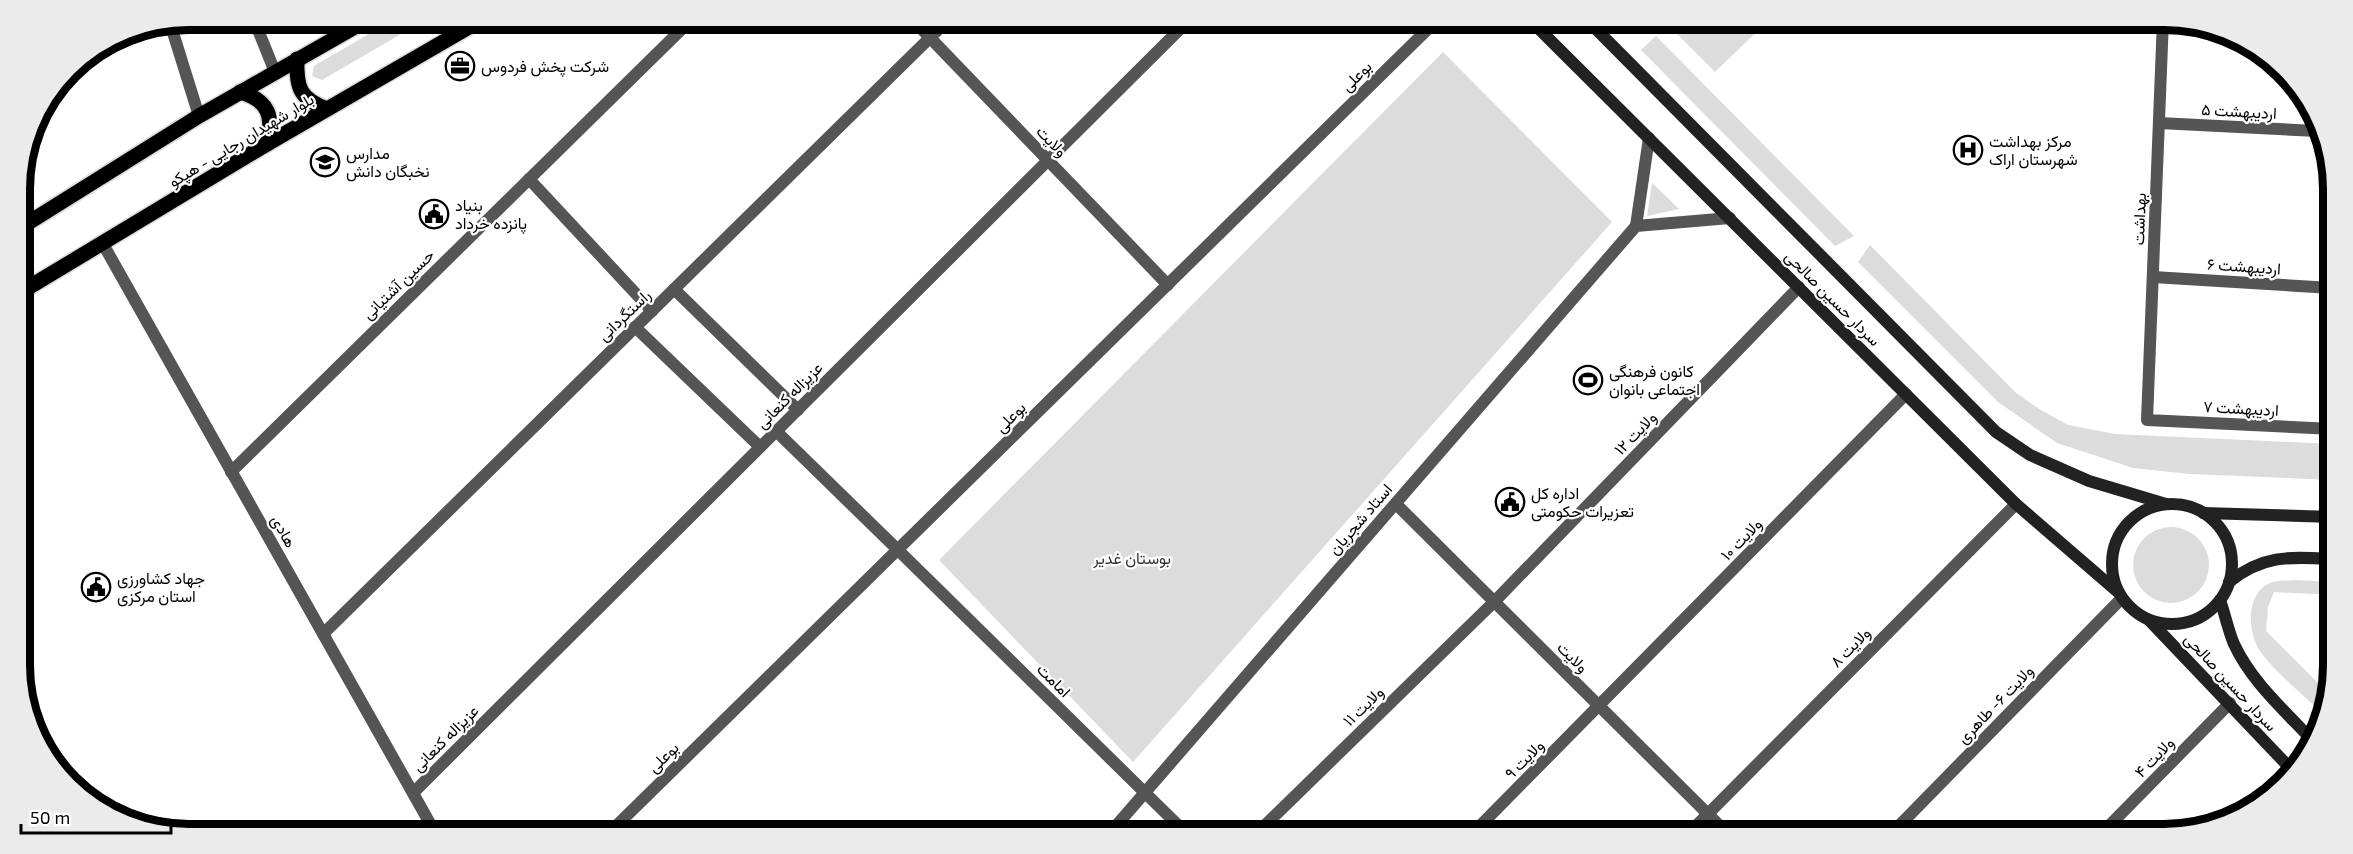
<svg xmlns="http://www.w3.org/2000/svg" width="2353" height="854" font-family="'Exo 2',Vazirmatn,sans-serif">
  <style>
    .green { fill: #dcdcdc }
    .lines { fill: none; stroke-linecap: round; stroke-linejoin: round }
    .primary-casing { stroke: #dbdbdb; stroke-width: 18 }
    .minor { stroke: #555; stroke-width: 12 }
    .tertiary { stroke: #555; stroke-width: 12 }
    .secondary { stroke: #222; stroke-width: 12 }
    .primary { stroke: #000; stroke-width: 15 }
    .labels { text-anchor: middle; stroke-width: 4.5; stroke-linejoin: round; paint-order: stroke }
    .poi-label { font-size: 16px; fill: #000; stroke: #fff; text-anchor: start }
    .street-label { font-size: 16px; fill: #000; stroke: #fff }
    .park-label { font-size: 16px; fill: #333; stroke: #fff }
    .rim { fill: none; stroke: #000; stroke-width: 8 }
  </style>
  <rect width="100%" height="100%" fill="#fff"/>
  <!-- green -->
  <g class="green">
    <polygon points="393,20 425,20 322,80 312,76 314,66"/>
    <polygon points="1663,20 1769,20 1715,72"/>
    <polygon points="1656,36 1854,236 1835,246 1641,50"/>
    <polygon points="1443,52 1612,222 1133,762 939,560"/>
    <polygon points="1652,183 1679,209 1647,216"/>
    <polygon points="1870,245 2015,392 2039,409 2068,425 2115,434 2333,444 2333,480 2190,474 2133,468 2057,443 1998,402 1858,262"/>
    <circle cx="2171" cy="565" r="38"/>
    <path d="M 2296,580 L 2333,582 L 2333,595 L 2274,592 L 2268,607 L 2266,631 L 2329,694 L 2325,716 C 2305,696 2280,677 2262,654 C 2247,635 2244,591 2273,582 C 2280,580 2289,581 2296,580 Z"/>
  </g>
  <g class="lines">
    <!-- primary casing -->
    <g class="primary-casing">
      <g id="primary">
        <path d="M 297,59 C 296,88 300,99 327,109"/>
        <path d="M 240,92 C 269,100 274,117 267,144"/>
        <polyline points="20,228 199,116 367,20"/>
        <polyline points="21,292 267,144 481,20"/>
      </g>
    </g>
    <!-- minor -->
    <g class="minor">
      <polyline points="254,20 275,72"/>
      <polyline points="913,20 1168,285"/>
      <polyline points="2163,20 2147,420 2333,429"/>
      <polyline points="2159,123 2316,131"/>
      <polyline points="529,179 652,311"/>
      <polyline points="103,244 436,834"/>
      <polyline points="2153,277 2332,288"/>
      <polyline points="674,289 798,410"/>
      <polyline points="635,327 760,447"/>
      <polyline points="776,431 898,550"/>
      <polyline points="231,472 691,20"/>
      <polyline points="323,634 948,20"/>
      <polyline points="413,793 1189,20"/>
      <polyline points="608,834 1434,23"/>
      <polyline points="1256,834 1494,602 1799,287"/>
      <polyline points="1472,834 1906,394"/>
      <polyline points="1688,834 2016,504"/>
      <polyline points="1891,834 2122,598"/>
      <polyline points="2101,834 2230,703"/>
    </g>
    <!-- tertiary -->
    <g class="tertiary">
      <polyline points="170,23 199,116"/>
      <polyline points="1636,226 1730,218"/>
      <polyline points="1636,226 1649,138"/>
      <polyline points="1396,504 1728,834"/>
      <polyline points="898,550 1187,834"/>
      <polyline points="1109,834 1636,226"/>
    </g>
    <!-- secondary -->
    <g class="secondary">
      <polyline points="1530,20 2016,504 2119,593"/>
      <polyline points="1587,20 1996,432 2030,455 2089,481 2166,504"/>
      <circle cx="2172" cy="564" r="60"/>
      <polyline points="2203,513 2333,517"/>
      <path d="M 2229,582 C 2264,554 2291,557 2333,559"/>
      <path d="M 2220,600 C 2225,614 2228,630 2234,644 C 2251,681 2284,710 2311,739"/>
      <polyline points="2149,620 2290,768"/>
    </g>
    <!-- primary -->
    <use href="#primary" class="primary"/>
  </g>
  <!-- icons -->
  <defs>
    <g id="office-ring" transform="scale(1.5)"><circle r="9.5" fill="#fff" stroke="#000" stroke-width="1.5"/><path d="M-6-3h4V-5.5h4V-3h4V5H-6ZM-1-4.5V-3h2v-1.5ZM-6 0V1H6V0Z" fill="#000"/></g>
    <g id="hospital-ring" transform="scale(1.5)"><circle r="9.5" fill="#fff" stroke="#000" stroke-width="1.5"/><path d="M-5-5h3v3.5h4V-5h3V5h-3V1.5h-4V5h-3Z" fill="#000"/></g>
    <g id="school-ring" transform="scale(1.5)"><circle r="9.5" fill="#fff" stroke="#000" stroke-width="1.5"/><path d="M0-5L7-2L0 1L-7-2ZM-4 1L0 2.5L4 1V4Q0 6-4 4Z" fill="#000"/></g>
    <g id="civic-ring" transform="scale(1.5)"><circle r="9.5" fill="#fff" stroke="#000" stroke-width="1.5"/><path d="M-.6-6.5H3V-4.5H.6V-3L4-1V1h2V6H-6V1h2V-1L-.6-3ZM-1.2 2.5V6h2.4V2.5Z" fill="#000"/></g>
    <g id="stadium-ring" transform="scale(1.5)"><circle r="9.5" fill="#fff" stroke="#000" stroke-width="1.5"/><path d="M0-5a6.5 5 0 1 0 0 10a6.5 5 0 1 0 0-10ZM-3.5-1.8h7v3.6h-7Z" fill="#000"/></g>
  </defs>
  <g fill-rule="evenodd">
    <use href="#office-ring" x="460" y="66"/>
    <use href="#hospital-ring" x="1968" y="150"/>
    <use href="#school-ring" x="325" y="162"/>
    <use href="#civic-ring" x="434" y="214"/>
    <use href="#stadium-ring" x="1588" y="380"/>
    <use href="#civic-ring" x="1510" y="502"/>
    <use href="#civic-ring" x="96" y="587"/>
  </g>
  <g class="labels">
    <!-- poi labels -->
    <g class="poi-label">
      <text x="481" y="72">شرکت پخش فردوس</text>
      <text x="1989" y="147">مرکز بهداشت<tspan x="1989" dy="18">شهرستان اراک</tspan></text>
      <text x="346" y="159">مدارس<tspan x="346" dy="18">نخبگان دانش</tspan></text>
      <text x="455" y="211">بنیاد<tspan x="455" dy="18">پانزده خرداد</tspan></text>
      <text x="1609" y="377">کانون فرهنگی<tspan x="1609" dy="18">اجتماعی بانوان</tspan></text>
      <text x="1531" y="499">اداره کل<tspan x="1531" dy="18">تعزیرات حکومتی</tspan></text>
      <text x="117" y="584">جهاد کشاورزی<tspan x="117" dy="18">استان مرکزی</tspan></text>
    </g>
    <!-- street labels -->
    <g class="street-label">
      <text transform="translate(1356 76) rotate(-45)" y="6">بوعلی</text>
      <text transform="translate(2239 111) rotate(3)" y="6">اردیبهشت ۵</text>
      <text transform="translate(241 140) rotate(-31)" y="6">بلوار شهیدان رجایی - هپکو</text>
      <text transform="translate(1052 141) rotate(46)" y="6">ولایت</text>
      <text transform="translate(2139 219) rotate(-88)" y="6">بهداشت</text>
      <text transform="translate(2244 266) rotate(4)" y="6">اردیبهشت ۶</text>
      <text transform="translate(398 284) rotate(-44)" y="6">حسین آشتیانی</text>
      <text transform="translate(1833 298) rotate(45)" y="6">سردار حسین صالحی</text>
      <text transform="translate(624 315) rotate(-44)" y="6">راستگردانی</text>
      <text transform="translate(789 395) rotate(-45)" y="6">عزیزاله کنعانی</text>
      <text transform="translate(2241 408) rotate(3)" y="6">اردیبهشت ۷</text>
      <text transform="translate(1010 417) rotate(-45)" y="6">بوعلی</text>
      <text transform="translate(1635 433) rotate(-46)" y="6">ولایت ۱۲</text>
      <text transform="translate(1360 519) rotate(-49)" y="6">استاد شجریان</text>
      <text transform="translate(284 531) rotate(61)" y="6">هادی</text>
      <text transform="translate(1741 539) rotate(-46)" y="6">ولایت ۱۰</text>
      <text transform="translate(1850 647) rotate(-45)" y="6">ولایت ۸</text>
      <text transform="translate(1573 657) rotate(45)" y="6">ولایت</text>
      <text transform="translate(1054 680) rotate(45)" y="6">امامت</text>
      <text transform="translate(2231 682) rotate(47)" y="6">سردار حسین صالحی</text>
      <text transform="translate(1995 704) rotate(-46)" y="6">ولایت ۶- طاهری</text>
      <text transform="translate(1363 706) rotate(-44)" y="6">ولایت ۱۱</text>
      <text transform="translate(445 738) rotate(-45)" y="6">عزیزاله کنعانی</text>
      <text transform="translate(663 757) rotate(-44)" y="6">بوعلی</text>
      <text transform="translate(2154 757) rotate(-46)" y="6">ولایت ۴</text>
      <text transform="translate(1524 759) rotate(-45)" y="6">ولایت ۹</text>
    </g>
    <!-- park labels -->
    <g class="park-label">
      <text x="1132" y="564">بوستان غدیر</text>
    </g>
  </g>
  <!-- crop -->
  <path d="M0 0H2353V854H0ZM189 30H2164A159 159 0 0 1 2323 189V665A159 159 0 0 1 2164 824H189A159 159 0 0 1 30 665V189A159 159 0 0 1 189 30Z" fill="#ebebeb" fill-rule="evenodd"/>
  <path class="rim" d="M189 30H2164A159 159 0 0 1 2323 189V665A159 159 0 0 1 2164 824H189A159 159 0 0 1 30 665V189A159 159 0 0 1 189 30Z"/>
  <!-- scale -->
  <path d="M21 824v9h150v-9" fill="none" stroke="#000000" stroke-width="3"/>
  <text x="30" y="824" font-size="18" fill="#000000" stroke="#ffffff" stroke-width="4.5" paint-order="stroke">50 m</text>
</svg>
